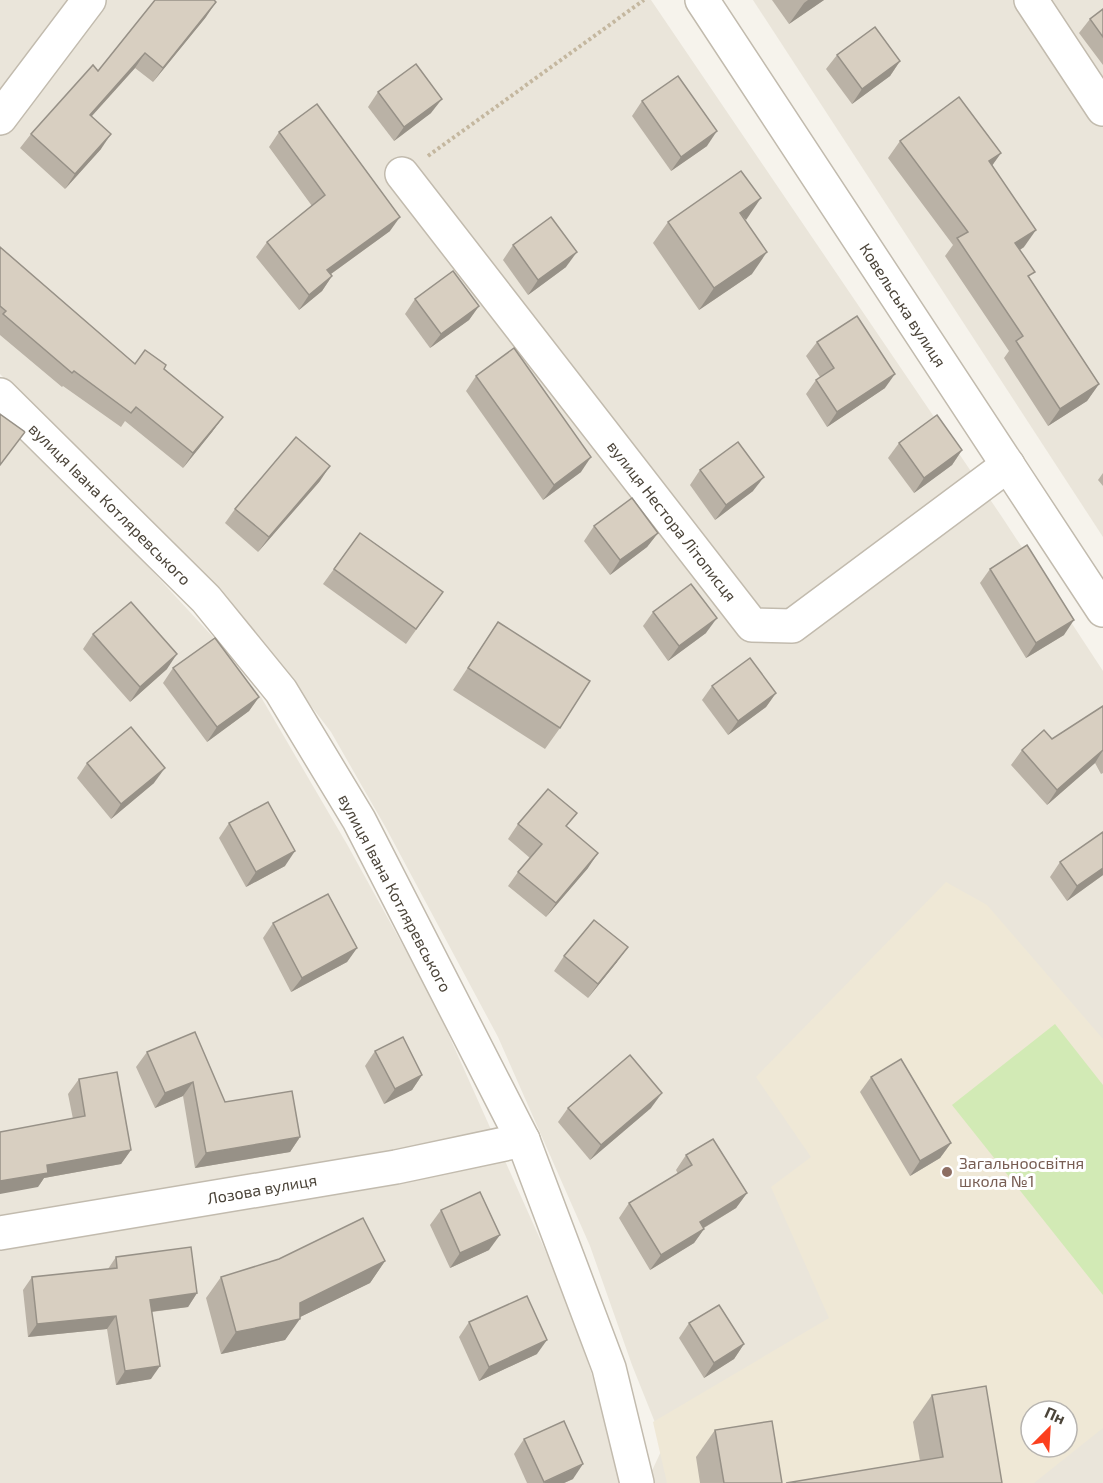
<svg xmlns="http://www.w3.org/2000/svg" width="1103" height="1483" font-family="'Exo 2',sans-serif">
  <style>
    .residential { fill: #eae5da; fill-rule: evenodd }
    .education { fill: #efe8d6; fill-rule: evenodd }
    .pitch { fill: #d2eab5 }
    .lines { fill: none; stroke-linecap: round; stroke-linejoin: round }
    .minor-casing { stroke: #c2bbae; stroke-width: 36 }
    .tertiary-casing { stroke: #c2bbae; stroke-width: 36 }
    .path { stroke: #c4b79f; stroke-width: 4; stroke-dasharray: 3 3; stroke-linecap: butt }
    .minor { stroke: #fff; stroke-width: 33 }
    .tertiary { stroke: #fff; stroke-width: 33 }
    .wall { fill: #bab2a6 }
    .shaded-wall { fill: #979187 }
    .building { fill: #d8cfc1; stroke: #979187; stroke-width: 1.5 }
    .education-dot { fill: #8d6e63; stroke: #fff; stroke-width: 2 }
    .labels { text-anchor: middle; stroke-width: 6; stroke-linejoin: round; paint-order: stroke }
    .street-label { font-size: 16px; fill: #4b4439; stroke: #fff }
    .education-label { font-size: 16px; fill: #785e54; stroke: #fff; text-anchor: start }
  </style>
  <rect width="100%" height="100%" fill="#f6f3ec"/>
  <!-- residential -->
  <g class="residential">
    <path d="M 0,0 L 651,0 L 1002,517 L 1103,671 L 1103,1483 L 651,1483 L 649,1477 L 664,1445 L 632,1365 L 590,1246 L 498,1037 L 386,828 L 331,732 L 246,621 L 0,374 ZM 1031,1411 L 1067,1411 L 1067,1447 L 1031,1447 Z"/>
    <polygon points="753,0 1103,0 1103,537"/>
    <polygon points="0,420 141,559 225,650 261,697 348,846 433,1000 562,1288 591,1372 623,1483 0,1483"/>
  </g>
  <!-- education -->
  <path class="education" d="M 946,882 L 987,905 L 1103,1039 L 1103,1428 L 1034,1483 L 667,1483 L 653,1422 L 829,1318 L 771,1187 L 811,1157 L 756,1077 ZM 1031,1411 L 1067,1411 L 1067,1447 L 1031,1447 Z"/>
  <!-- pitch -->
  <polygon class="pitch" points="1055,1024 1103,1085 1103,1295 952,1105"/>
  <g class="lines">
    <!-- minor casing -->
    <g class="minor-casing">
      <g id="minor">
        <polyline points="702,0 1103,610"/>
        <polyline points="1031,0 1103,109"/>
        <polyline points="0,118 89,0"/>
        <polyline points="402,174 752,625 792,626 1008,465"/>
        <polyline points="0,1233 396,1167 523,1140"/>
      </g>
    </g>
    <!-- tertiary casing -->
    <g class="tertiary-casing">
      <polyline id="tertiary" points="0,395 206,599 281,691 359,820 523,1140 609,1368 637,1483"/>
    </g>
    <!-- path -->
    <polyline class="path" points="428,156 644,0"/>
    <!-- minor -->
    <use href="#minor" class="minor"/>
    <!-- tertiary -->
    <use href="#tertiary" class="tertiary"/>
  </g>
  <!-- wall -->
  <g class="wall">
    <polygon points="772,0 824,0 789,24"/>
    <polygon points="1103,9 1103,65 1079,33 1090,19"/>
    <polygon points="206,17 153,82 135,68 92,116 101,149 65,189 20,148 31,134 98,71"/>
    <polygon points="837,55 900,61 890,76 852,104 826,69"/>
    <polygon points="378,92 431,113 394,141 368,107"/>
    <polygon points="642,101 707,146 671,171 632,116"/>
    <polygon points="279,132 390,231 331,274 332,276 322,291 299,310 256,257 267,242 312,206 269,147"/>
    <polygon points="900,141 1001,153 992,165 1024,247 1020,250 1030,279 1099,384 1087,401 1048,426 1004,358 1009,351 945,256 953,245 888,158"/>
    <polygon points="668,222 752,274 699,310 653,243"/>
    <polygon points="513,245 566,267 528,295 503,260"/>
    <polygon points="0,247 135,364 164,369 223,417 212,432 183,468 125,421 121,427 63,386 62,387 0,335"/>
    <polygon points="415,299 479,306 469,320 430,348 405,314"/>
    <polygon points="817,342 885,388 827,427 806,394 816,380 820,377 806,356"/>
    <polygon points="476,376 581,472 543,500 466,391"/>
    <polygon points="899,443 962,450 952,465 914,493 888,458"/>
    <polygon points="700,470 753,491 715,520 690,485"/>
    <polygon points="1103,473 1103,486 1098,480"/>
    <polygon points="320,481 258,552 225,523 235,509"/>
    <polygon points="594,526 658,533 647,547 610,575 584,541"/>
    <polygon points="360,533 443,592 406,644 323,584"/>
    <polygon points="990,569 1064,635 1026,658 980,583"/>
    <polygon points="653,612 706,633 668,661 643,626"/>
    <polygon points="498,622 560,728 545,749 453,690"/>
    <polygon points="93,634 167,669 130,702 83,649"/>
    <polygon points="173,668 259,697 249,711 207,742 163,683"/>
    <polygon points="712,686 776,693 766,707 728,735 702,700"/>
    <polygon points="1103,706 1103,773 1101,774 1095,763 1047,805 1011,765 1022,750 1052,739"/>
    <polygon points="87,763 154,783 111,819 77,778"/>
    <polygon points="229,823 285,866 246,887 219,838"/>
    <polygon points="518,824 567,827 588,868 546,917 508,886 518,872 530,858 508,839"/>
    <polygon points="1103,832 1103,875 1067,901 1050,877 1060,862"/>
    <polygon points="273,923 357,948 347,962 291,992 263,938"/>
    <polygon points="564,956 617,962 588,998 554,971"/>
    <polygon points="375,1051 422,1075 412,1090 384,1104 365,1066"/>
    <polygon points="147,1052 225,1102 300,1137 290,1152 195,1168 183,1096 155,1108 136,1067"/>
    <polygon points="871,1077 951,1143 940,1158 910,1176 860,1092"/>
    <polygon points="79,1079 131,1150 121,1164 44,1178 38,1187 73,1119 68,1094"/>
    <polygon points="568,1108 651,1108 590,1160 558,1122"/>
    <polygon points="686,1155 747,1193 736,1208 704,1228 704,1229 694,1243 650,1270 619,1218 629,1203 678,1174 676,1170"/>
    <polygon points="441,1210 489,1250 450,1268 430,1225"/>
    <polygon points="116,1257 197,1293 188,1307 152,1312 151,1379 116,1385 107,1329 28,1337 23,1290 32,1277 108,1269"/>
    <polygon points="385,1261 370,1283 300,1317 285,1340 221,1354 206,1298 221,1277"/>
    <polygon points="469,1322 537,1354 479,1381 459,1337"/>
    <polygon points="689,1323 744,1344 734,1359 704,1378 679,1338"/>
    <polygon points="932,1395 1002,1483 920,1461 913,1422"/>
    <polygon points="715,1430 782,1483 700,1483 696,1457"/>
    <polygon points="524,1439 573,1479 564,1483 527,1483 514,1454"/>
  </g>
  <!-- shaded-wall -->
  <g class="shaded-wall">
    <polygon points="808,0 824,0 789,24 804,3"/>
    <polygon points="216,2 206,17 153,82 163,68"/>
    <polygon points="145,53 135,68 80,129 90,115"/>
    <polygon points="900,61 890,76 852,104 862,89"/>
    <polygon points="442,99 431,113 394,141 404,127"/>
    <polygon points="717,131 707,146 671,171 681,157"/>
    <polygon points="111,134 101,149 65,189 75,174"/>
    <polygon points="1001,153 989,170 989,161"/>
    <polygon points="761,198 746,220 740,213"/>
    <polygon points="400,217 390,231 317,284 327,270"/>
    <polygon points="1036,230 1024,247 1003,261 1015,243"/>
    <polygon points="577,252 566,267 528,295 538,280"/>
    <polygon points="767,252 752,274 699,310 714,288"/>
    <polygon points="332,276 322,291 299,310 309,295"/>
    <polygon points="479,306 469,320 430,348 441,334"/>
    <polygon points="895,374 885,388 827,427 837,412"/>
    <polygon points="1099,384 1087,401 1048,426 1060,409"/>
    <polygon points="223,417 212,432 183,468 193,453"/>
    <polygon points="962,450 952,465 914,493 924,478"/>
    <polygon points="591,457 581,472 543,500 554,485"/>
    <polygon points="330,466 320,481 258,552 269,537"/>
    <polygon points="764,477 753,491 715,520 726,505"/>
    <polygon points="658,533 647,547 610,575 620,560"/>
    <polygon points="717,618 706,633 668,661 679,646"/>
    <polygon points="1074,620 1064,635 1026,658 1036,643"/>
    <polygon points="177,654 167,669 130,702 140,687"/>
    <polygon points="776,693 766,707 728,735 738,721"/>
    <polygon points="259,697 249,711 207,742 217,727"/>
    <polygon points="1103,750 1095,763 1047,805 1057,790"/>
    <polygon points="165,768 154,783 111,819 121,804"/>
    <polygon points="295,851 285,866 246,887 256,872"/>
    <polygon points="598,853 588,868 546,917 556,903"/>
    <polygon points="1103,868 1103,875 1067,901 1077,886"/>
    <polygon points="628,947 617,962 588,998 598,984"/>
    <polygon points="357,948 347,962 291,992 302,978"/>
    <polygon points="422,1075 412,1090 384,1104 395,1089"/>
    <polygon points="193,1082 183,1096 155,1108 165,1093"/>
    <polygon points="662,1093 651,1108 590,1160 601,1145"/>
    <polygon points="300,1137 290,1152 195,1168 206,1153"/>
    <polygon points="951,1143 940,1158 910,1176 920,1161"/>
    <polygon points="131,1150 121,1164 44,1178 38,1187 0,1194 0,1181 47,1165"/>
    <polygon points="747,1193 736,1208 690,1236 700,1222"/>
    <polygon points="704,1229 694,1243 650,1270 661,1255"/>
    <polygon points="500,1235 489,1250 450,1268 460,1253"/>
    <polygon points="385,1261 370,1283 294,1320 300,1319 285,1340 221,1354 236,1332 300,1303"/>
    <polygon points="197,1293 188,1307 141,1313 150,1300"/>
    <polygon points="116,1316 107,1329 28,1337 37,1324"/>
    <polygon points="547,1340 537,1354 479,1381 489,1367"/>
    <polygon points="744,1344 734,1359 704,1378 714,1363"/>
    <polygon points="160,1366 151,1379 116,1385 125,1371"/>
    <polygon points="583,1464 573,1479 564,1483 543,1483"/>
  </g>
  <!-- building -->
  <g class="building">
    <polygon points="155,0 214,0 216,2 163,68 145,53 90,115 111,134 75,174 31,134 93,65 98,71"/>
    <polygon points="1103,9 1103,37 1090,19"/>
    <polygon points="875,27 900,61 862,89 837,55"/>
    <polygon points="416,64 442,99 404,127 378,92"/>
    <polygon points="678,76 717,131 681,157 642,101"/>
    <polygon points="959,97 1001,153 989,161 1036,230 1015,243 1035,272 1028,276 1099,384 1060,409 1016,341 1023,336 957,238 968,232 900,141"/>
    <polygon points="317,104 400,217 327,270 332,276 309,295 267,242 325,195 279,132"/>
    <polygon points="741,171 761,198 740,213 767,252 714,288 668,222"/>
    <polygon points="551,217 577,252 538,280 513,245"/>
    <polygon points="0,247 135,364 145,350 166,365 164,369 223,417 193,453 136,407 131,413 74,371 72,373 3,314 6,311 0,306"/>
    <polygon points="453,271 479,306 441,334 415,299"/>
    <polygon points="857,316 895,374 837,412 816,380 834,368 817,342"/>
    <polygon points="514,348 591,457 554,485 476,376"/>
    <polygon points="0,414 25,432 0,465"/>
    <polygon points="937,415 962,450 924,478 899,443"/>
    <polygon points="296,437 330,466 269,537 235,509"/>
    <polygon points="738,442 764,477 726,505 700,470"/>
    <polygon points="632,498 658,533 620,560 594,526"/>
    <polygon points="360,533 443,592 416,629 334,569"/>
    <polygon points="1027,545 1074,620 1036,643 990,569"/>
    <polygon points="691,584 717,618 679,646 653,612"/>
    <polygon points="131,602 177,654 140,687 93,634"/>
    <polygon points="498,622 590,681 560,728 468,668"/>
    <polygon points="215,638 259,697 217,727 173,668"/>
    <polygon points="750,658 776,693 738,721 712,686"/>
    <polygon points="1103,706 1103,750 1057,790 1022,750 1044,730 1052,739"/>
    <polygon points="131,727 165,768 121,804 87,763"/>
    <polygon points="548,789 577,813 566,826 598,853 556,903 518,872 542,844 518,824"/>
    <polygon points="268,802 295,851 256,872 229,823"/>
    <polygon points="1103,832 1103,868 1077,886 1060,862"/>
    <polygon points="328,894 357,948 302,978 273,923"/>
    <polygon points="594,920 628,947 598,984 564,956"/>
    <polygon points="195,1032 225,1102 292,1091 300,1137 206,1153 193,1082 165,1093 147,1052"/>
    <polygon points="403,1037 422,1075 395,1089 375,1051"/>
    <polygon points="630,1055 662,1093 601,1145 568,1108"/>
    <polygon points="901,1059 951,1143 920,1161 871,1077"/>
    <polygon points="117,1072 131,1150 47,1165 48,1173 0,1181 0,1132 85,1116 79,1079"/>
    <polygon points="713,1139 747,1193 700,1222 704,1229 661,1255 629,1203 692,1165 686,1155"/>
    <polygon points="480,1192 500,1235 460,1253 441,1210"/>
    <polygon points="363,1218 385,1261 300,1303 300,1319 236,1332 221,1277 279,1259"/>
    <polygon points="191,1247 197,1293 150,1300 160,1366 125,1371 116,1316 37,1324 32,1277 117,1268 116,1257"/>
    <polygon points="527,1296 547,1340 489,1367 469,1322"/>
    <polygon points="719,1305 744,1344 714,1363 689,1323"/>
    <polygon points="986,1386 1002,1483 786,1483 943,1457 932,1395"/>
    <polygon points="564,1421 583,1464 544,1482 524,1439"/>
    <polygon points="772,1421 782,1483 724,1483 715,1430"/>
  </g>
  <!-- markers -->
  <circle class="education-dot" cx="947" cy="1172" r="6"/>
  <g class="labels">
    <!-- street labels -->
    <g class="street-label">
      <text transform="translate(903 305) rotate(57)" y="6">Ковельська вулиця</text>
      <text transform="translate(110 504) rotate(45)" y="6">вулиця Івана Котляревського</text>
      <text transform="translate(672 521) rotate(52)" y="6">вулиця Нестора Літописця</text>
      <text transform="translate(395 893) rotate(62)" y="6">вулиця Івана Котляревського</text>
      <text transform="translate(262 1189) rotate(-10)" y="6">Лозова вулиця</text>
    </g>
    <!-- education labels -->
    <g class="education-label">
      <text x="959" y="1169">Загальноосвітня<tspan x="959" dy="18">школа №1</tspan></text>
    </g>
  </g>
  <!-- north arrow -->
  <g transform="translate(1049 1429) rotate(24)"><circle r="28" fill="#ffffff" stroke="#b7b4b0" stroke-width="1.5"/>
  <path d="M0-4.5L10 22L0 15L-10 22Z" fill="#fc3f1d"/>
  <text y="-9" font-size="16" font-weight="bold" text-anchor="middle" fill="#4b4439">Пн</text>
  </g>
</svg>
